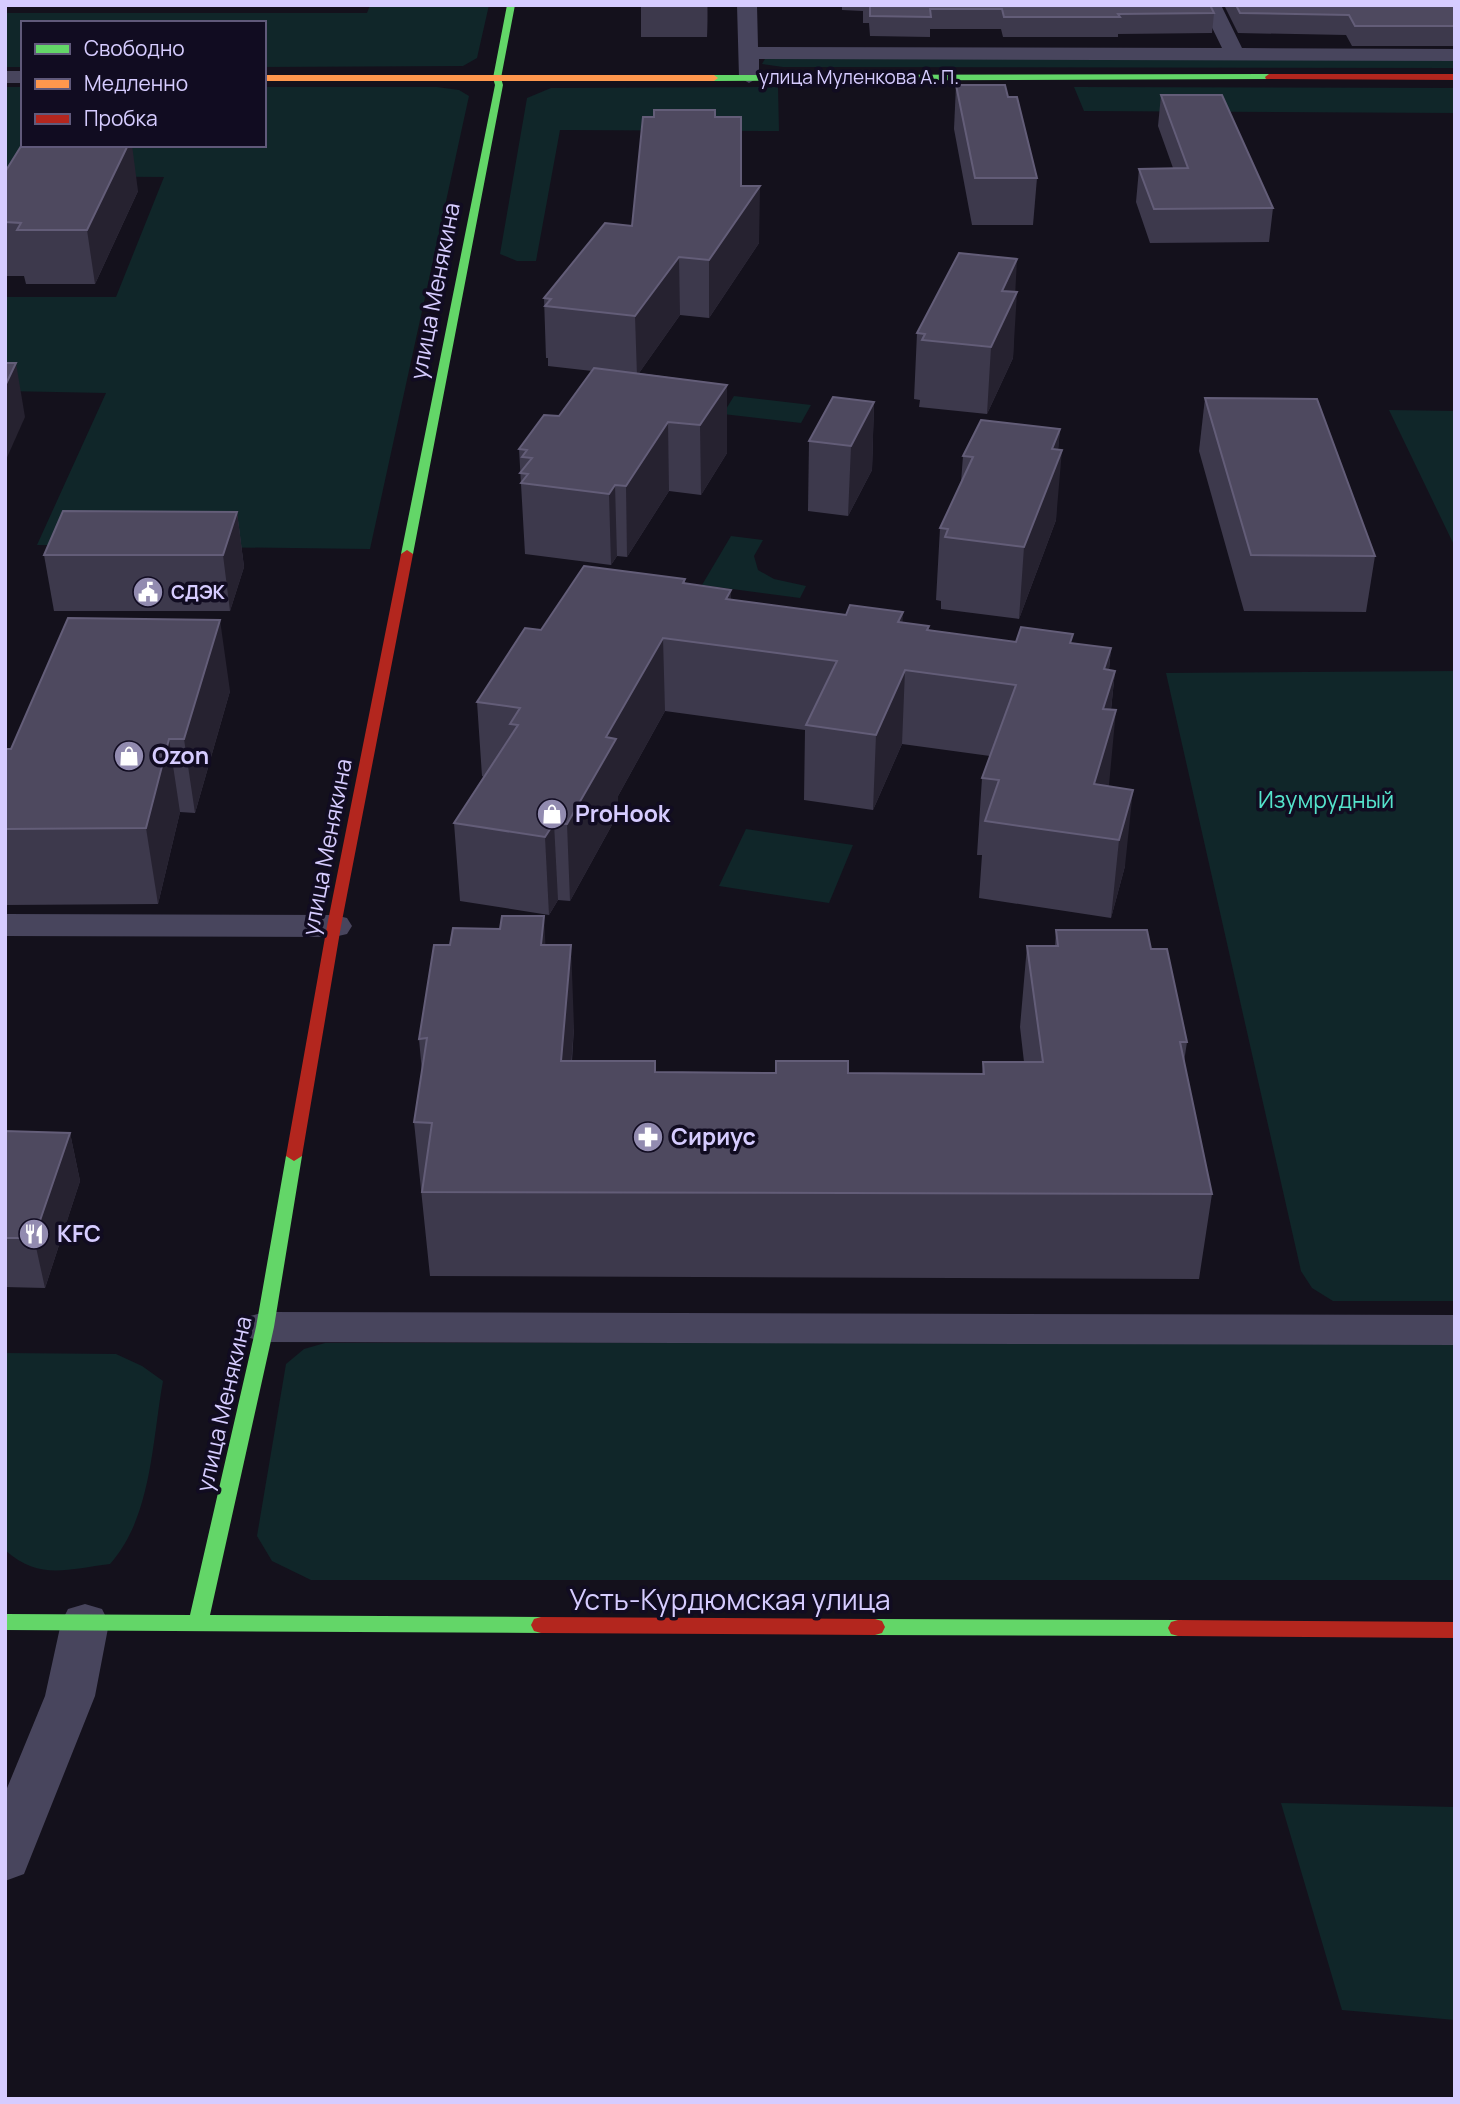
<svg xmlns="http://www.w3.org/2000/svg" width="1460" height="2104" font-family="Manrope,sans-serif">
  <style>
    .green { fill: #102629 }
    .lines { fill: none; stroke-linecap: round; stroke-linejoin: round }
    .street { fill: #48455d; fill-rule: evenodd }
    .fast { fill: #63d668; fill-rule: evenodd }
    .slow { fill: #ff974d; fill-rule: evenodd }
    .jam { fill: #b3261e; fill-rule: evenodd }
    .wall { fill: #3d394c }
    .shaded-wall { fill: #262230 }
    .building { fill: #4e495f; stroke: #635d78; stroke-width: 2 }
    .labels { text-anchor: middle; stroke-width: 7; stroke-linejoin: round; paint-order: stroke }
    .far-street-label { font-size: 19px; fill: #d6ccff; stroke: #110c21 }
    .far-poi-label { font-size: 19px; font-weight: bold; fill: #d6ccff; stroke: #110c21; text-anchor: start }
    .street-label { font-size: 23px; fill: #d6ccff; stroke: #110c21 }
    .poi-label { font-size: 23px; font-weight: bold; fill: #d6ccff; stroke: #110c21; text-anchor: start }
    .park-label { font-size: 23px; fill: #54e3cb; stroke: #110c21 }
    .near-street-label { font-size: 28px; fill: #d6ccff; stroke: #110c21 }
  </style>
  <rect width="100%" height="100%" fill="#14111c"/>
  <!-- green -->
  <g class="green">
    <polygon points="370,5 489,5 477,58 463,66 264,67 264,23 23,23 23,67 5,67 5,13 367,13"/>
    <polygon points="766,57 1455,57 1455,68 783,67 762,64"/>
    <polygon points="5,87 23,87 23,145 264,145 264,87 437,87 459,90 469,96 370,549 37,545 106,393 5,391 5,297 116,297 164,177 5,176"/>
    <polygon points="778,87 779,131 560,130 536,261 517,261 500,254 527,98 551,88"/>
    <polygon points="1074,87 1455,88 1455,113 1084,111"/>
    <polygon points="734,396 811,405 801,423 723,414"/>
    <polygon points="1389,410 1455,411 1455,547"/>
    <polygon points="731,536 763,540 754,556 758,570 774,579 806,586 800,598 702,585"/>
    <polygon points="1455,671 1455,1301 1333,1301 1312,1288 1301,1271 1166,673"/>
    <polygon points="746,829 853,845 829,903 719,886"/>
    <polygon points="1455,1342 1455,1580 311,1580 272,1561 257,1536 286,1364 304,1349 325,1343"/>
    <path d="M 5,1353 L 116,1354 L 142,1366 L 163,1381 C 152,1441 152,1517 110,1564 C 67,1569 40,1581 5,1550 Z"/>
    <polygon points="1281,1803 1455,1807 1455,2020 1342,2010"/>
  </g>
  <g class="lines">
    <!-- street -->
    <g class="street">
      <polygon points="737,5 757,5 758,47 1222,48 1201,5 1221,5 1242,48 1455,49 1455,61 759,59 759,77 749,83 739,77"/>
      <rect x="5" y="71" width="18" height="12"/>
      <polygon points="5,914 334,915 347,918 352,926 347,934 334,937 5,936"/>
      <polygon points="265,1312 1455,1315 1455,1345 265,1342 250,1338 243,1327 250,1316"/>
      <polygon points="85,1604 102,1609 109,1623 95,1696 24,1874 5,1881 5,1793 45,1696 61,1623 68,1609"/>
    </g>
    <!-- fast -->
    <g class="fast">
      <polygon points="507,5 515,5 501,78 503,85 413,554 407,558 401,554 495,85 493,78"/>
      <polygon points="1269,74 1273,77 1272,79 714,81 710,78 714,75"/>
      <polygon points="294,1151 302,1156 274,1327 210,1615 541,1617 548,1619 551,1625 548,1631 541,1633 5,1630 5,1614 190,1615 256,1327 286,1156"/>
      <polygon points="875,1619 1178,1620 1185,1622 1188,1628 1185,1634 1178,1636 875,1635 868,1633 865,1627 868,1621"/>
    </g>
    <!-- slow -->
    <polygon class="slow" points="264,75 714,75 718,78 714,81 264,81"/>
    <!-- jam -->
    <g class="jam">
      <polygon points="1269,74 1455,74 1455,80 1266,79 1265,77"/>
      <polygon points="407,550 413,554 341,926 302,1156 294,1161 286,1156 327,926 401,554"/>
      <polygon points="541,1617 875,1619 882,1621 885,1627 882,1633 875,1635 541,1633 534,1631 531,1625 534,1619"/>
      <polygon points="1178,1620 1455,1622 1455,1638 1178,1636 1171,1634 1168,1628 1171,1622"/>
    </g>
  </g>
  <!-- wall -->
  <g class="wall">
    <polygon points="641,5 708,5 707,37 641,37"/>
    <polygon points="842,5 1210,5 1214,13 1212,33 1118,34 1118,37 1003,37 1001,29 930,29 930,37 870,36 869,23 863,23 863,11 842,10"/>
    <polygon points="1224,5 1455,5 1455,46 1352,46 1346,35 1238,33"/>
    <polygon points="956,85 1008,97 1037,178 1033,225 972,225 954,129"/>
    <polygon points="1161,95 1273,208 1269,242 1150,243 1136,202 1139,169 1173,168 1158,126"/>
    <polygon points="715,117 741,186 759,243 709,318 680,315 639,373 727,385 727,453 701,495 669,491 627,557 617,556 611,565 525,554 519,449 559,416 592,371 548,366 548,358 546,358 544,298 632,226"/>
    <polygon points="5,172 138,191 95,284 26,284 24,276 5,276"/>
    <polygon points="1015,292 1013,358 987,414 919,407 920,400 914,399 917,333"/>
    <polygon points="1205,398 1375,556 1366,612 1244,611 1199,451"/>
    <polygon points="874,402 872,470 848,516 808,511 809,441"/>
    <polygon points="1060,429 1058,449 1056,520 1019,619 941,609 941,601 936,600 940,528 961,482 963,456"/>
    <polygon points="237,512 244,567 230,611 54,611 44,555"/>
    <polygon points="685,579 685,584 731,590 731,600 902,622 929,630 1016,642 1072,643 1111,648 1109,670 1115,671 1111,710 1108,786 1125,866 1111,918 979,898 982,855 977,855 982,778 990,756 902,744 873,810 804,800 805,730 665,711 618,796 618,814 570,901 558,900 549,915 460,901 454,823 484,777 482,776 477,702 541,630"/>
    <polygon points="230,691 195,813 180,812 158,904 5,905 5,749 11,749"/>
    <polygon points="1056,930 1151,949 1187,1042 1184,1062 1212,1194 1199,1279 430,1276 414,1122 422,1072 419,1039 545,945 574,1027 572,1061 656,1072 776,1073 776,1061 848,1073 982,1074 983,1062 1024,1062 1020,1027 1027,946 1055,946"/>
    <polygon points="5,1131 70,1133 80,1181 45,1288 5,1287"/>
  </g>
  <!-- shaded-wall -->
  <g class="shaded-wall">
    <polygon points="707,5 708,5 707,37"/>
    <polygon points="128,145 132,145 138,191 95,284 87,230"/>
    <polygon points="760,186 759,243 709,318 709,260"/>
    <polygon points="679,257 680,315 637,376 635,316"/>
    <polygon points="1017,259 1015,297 1017,292 1013,358 987,414 991,347 1002,291"/>
    <polygon points="16,363 25,417 5,462 5,386"/>
    <polygon points="727,385 727,453 701,495 700,425"/>
    <polygon points="874,402 872,470 848,516 851,446"/>
    <polygon points="668,422 669,491 627,557 626,486"/>
    <polygon points="1060,429 1057,464 1062,450 1056,520 1019,619 1024,547 1052,449"/>
    <polygon points="615,485 617,556 611,565 609,494"/>
    <polygon points="237,512 244,567 230,611 223,555"/>
    <polygon points="731,590 731,647 726,599"/>
    <polygon points="903,612 900,682 905,670 902,744 873,810 876,735 898,622"/>
    <polygon points="220,620 230,691 195,813 184,739"/>
    <polygon points="663,638 665,711 618,796 618,814 570,901 567,824 606,737"/>
    <polygon points="1111,648 1106,697 1115,671 1108,738 1116,710 1109,785 1093,836 1094,784 1104,669"/>
    <polygon points="169,739 180,812 158,904 146,828"/>
    <polygon points="1133,790 1125,866 1111,918 1119,840"/>
    <polygon points="554,823 558,900 549,915 545,837"/>
    <polygon points="544,916 548,997 541,945"/>
    <polygon points="571,945 574,1027 565,1144 561,1061"/>
    <polygon points="70,1133 80,1181 45,1288 34,1238"/>
  </g>
  <!-- building -->
  <g class="building">
    <polygon points="870,5 1210,5 1214,13 1118,14 1120,17 1004,17 1002,9 930,9 931,17 870,16"/>
    <polygon points="1236,5 1455,5 1455,26 1355,26 1349,15 1240,13"/>
    <polygon points="956,85 1005,85 1008,97 1017,97 1037,178 975,178"/>
    <polygon points="1161,95 1222,95 1273,208 1154,209 1139,169 1188,168"/>
    <polygon points="654,110 715,110 715,117 741,117 741,186 760,186 709,260 679,257 635,316 545,306 551,299 544,298 605,223 632,226 643,117 654,117"/>
    <polygon points="23,143 23,145 128,145 87,230 17,230 21,223 5,222 5,172"/>
    <polygon points="959,253 1017,259 1002,291 1017,292 991,347 922,340 925,334 917,333"/>
    <polygon points="5,363 16,363 5,386"/>
    <polygon points="594,368 727,385 700,425 668,422 626,486 615,485 609,494 521,483 528,474 520,473 532,458 522,457 527,450 519,449 544,415 559,416"/>
    <polygon points="833,397 874,402 851,446 809,441"/>
    <polygon points="1205,398 1317,399 1375,556 1251,555"/>
    <polygon points="981,420 1060,429 1052,449 1062,450 1024,547 945,537 948,529 940,528 973,457 963,456"/>
    <polygon points="63,511 237,512 223,555 44,555"/>
    <polygon points="584,566 685,579 683,583 731,590 726,599 846,615 850,605 903,612 898,622 929,626 927,630 1016,642 1021,627 1073,634 1070,643 1111,648 1104,669 1115,671 1103,709 1116,710 1094,784 1133,790 1119,840 985,821 999,780 982,778 1016,685 905,670 876,735 806,725 837,661 663,638 606,737 616,739 567,824 554,823 545,837 454,823 518,725 510,724 520,708 477,702 525,628 541,630"/>
    <polygon points="68,618 220,620 184,739 169,739 146,828 5,829 5,749 11,749"/>
    <polygon points="502,916 544,916 541,945 571,945 561,1061 655,1061 655,1072 776,1073 776,1061 848,1061 848,1073 984,1074 983,1062 1043,1062 1027,946 1058,946 1056,930 1147,930 1151,949 1167,949 1187,1042 1180,1042 1212,1194 422,1192 432,1123 414,1122 427,1038 419,1039 434,945 450,945 453,928 500,929"/>
    <polygon points="5,1131 70,1133 34,1238 5,1238"/>
  </g>
  <!-- icons -->
  <defs>
    <g id="civic-disc" transform="scale(1.575)"><circle r="9.5" fill="#928bb0" stroke="#110c21"/><path d="M-.6-6.5H3V-4.5H.6V-3L4-1V1h2V6H-6V1h2V-1L-.6-3ZM-1.2 2.5V6h2.4V2.5Z" fill="#fff"/></g>
    <g id="shop-disc" transform="scale(1.575)"><circle r="9.5" fill="#928bb0" stroke="#110c21"/><path d="M-5-2.5h2.3a2.7 3.5 0 0 1 5.4 0H5L5.5 6h-11ZM-1.5-2.5h3a1.5 2.3 0 0 0-3 0Z" fill="#fff"/></g>
    <g id="pharmacy-disc" transform="scale(1.575)"><circle r="9.5" fill="#928bb0" stroke="#110c21"/><path d="M-2-6h4v4h4v4h-4v4h-4v-4h-4v-4h4Z" fill="#fff"/></g>
    <g id="restaurant-disc" transform="scale(1.575)"><circle r="9.5" fill="#928bb0" stroke="#110c21"/><path d="M-5-6h1v4h1v-4h1v4h1v-4h1v5L-1.5 .5V6h-2V.5L-5-1ZM5-6V6H3V1.5H1.5Q1.5-4 5-6Z" fill="#fff"/></g>
  </defs>
  <g fill-rule="evenodd">
    <use href="#civic-disc" x="148" y="592"/>
    <use href="#shop-disc" x="129" y="756"/>
    <use href="#shop-disc" x="552" y="814"/>
    <use href="#pharmacy-disc" x="648" y="1137"/>
    <use href="#restaurant-disc" x="34" y="1234"/>
  </g>
  <g class="labels">
    <!-- far-street labels -->
    <g class="far-street-label">
      <text x="859" y="84">улица Муленкова А. П.</text>
    </g>
    <!-- far-poi labels -->
    <g class="far-poi-label">
      <text x="171" y="599">СДЭК</text>
    </g>
    <!-- street labels -->
    <g class="street-label">
      <text transform="translate(435 291) rotate(-79)" y="8">улица Менякина</text>
      <text transform="translate(327 847) rotate(-79)" y="8">улица Менякина</text>
      <text transform="translate(224 1404) rotate(-77)" y="8">улица Менякина</text>
    </g>
    <!-- poi labels -->
    <g class="poi-label">
      <text x="152" y="764">Ozon</text>
      <text x="575" y="822">ProHook</text>
      <text x="671" y="1145">Сириус</text>
      <text x="57" y="1242">KFC</text>
    </g>
    <!-- park labels -->
    <g class="park-label">
      <text x="1326" y="808">Изумрудный</text>
    </g>
    <!-- near-street labels -->
    <g class="near-street-label">
      <text x="730" y="1610">Усть-Курдюмская улица</text>
    </g>
  </g>
  <!-- border -->
  <rect width="1460" height="2104" fill="none" stroke="#d6ccff" stroke-width="14"/>
  <!-- legend -->
  <rect x="21" y="21" width="245" height="126" fill="#110c21" stroke="#60597a" stroke-width="2"/>
  <rect x="35" y="44" width="35" height="10" fill="#63d668" stroke="#60597a" stroke-width="2"/>
  <text x="84" y="56" font-size="21" fill="#d6ccff">Свободно</text>
  <rect x="35" y="79" width="35" height="10" fill="#ff974d" stroke="#60597a" stroke-width="2"/>
  <text x="84" y="91" font-size="21" fill="#d6ccff">Медленно</text>
  <rect x="35" y="114" width="35" height="10" fill="#b3261e" stroke="#60597a" stroke-width="2"/>
  <text x="84" y="126" font-size="21" fill="#d6ccff">Пробка</text>
</svg>
